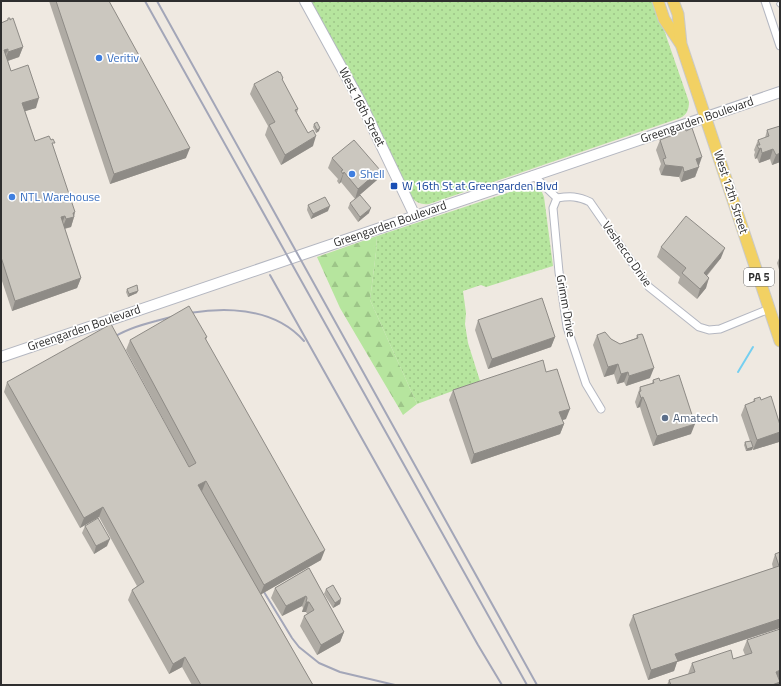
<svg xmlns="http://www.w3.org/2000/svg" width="781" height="686" font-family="'Titillium Web',sans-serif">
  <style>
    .grass { fill: url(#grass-dots) }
    .forest { fill: url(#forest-firs) }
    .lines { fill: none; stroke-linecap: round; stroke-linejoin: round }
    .stream { stroke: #75cff0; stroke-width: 2 }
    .lane-casing { stroke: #b4b7c1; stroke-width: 5.5 }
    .street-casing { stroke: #b4b7c1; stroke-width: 9 }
    .secondary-casing { stroke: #b4b7c1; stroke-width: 12 }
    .primary-casing { stroke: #c9c9c9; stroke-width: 13 }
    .lane { stroke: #fff; stroke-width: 3.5 }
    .street { stroke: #fff; stroke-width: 7 }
    .secondary { stroke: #fff; stroke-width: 10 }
    .primary { stroke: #f2d163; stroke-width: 11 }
    .rail { stroke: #a3a6b8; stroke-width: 2 }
    .wall { fill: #afaba4 }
    .shaded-wall { fill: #8e8b86 }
    .building { fill: #cbc7bf; stroke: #8e8b86 }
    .shop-dot { fill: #3f7fe0; stroke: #fff; stroke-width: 1.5 }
    .transit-dot { fill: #1a4fb4; stroke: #fff; stroke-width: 1.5 }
    .service-dot { fill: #5c6f8a; stroke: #fff; stroke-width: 1.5 }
    .labels { text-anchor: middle; stroke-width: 3.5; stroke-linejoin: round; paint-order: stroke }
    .shield { fill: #fff; stroke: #6d6d6d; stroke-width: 1 }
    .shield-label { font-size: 11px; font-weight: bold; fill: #2e2e2e }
    .shop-label { font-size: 12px; fill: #366cbe; stroke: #fff; text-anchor: start }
    .street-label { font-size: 12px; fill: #2e2e2e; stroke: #fff }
    .transit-label { font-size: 12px; fill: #164399; stroke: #fff; text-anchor: start }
    .service-label { font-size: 12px; fill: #4e5e75; stroke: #fff; text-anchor: start }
  </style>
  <defs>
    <pattern id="grass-dots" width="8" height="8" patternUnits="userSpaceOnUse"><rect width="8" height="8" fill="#b6e59e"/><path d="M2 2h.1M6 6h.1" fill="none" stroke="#9dc588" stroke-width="1.8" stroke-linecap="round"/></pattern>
    <pattern id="forest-firs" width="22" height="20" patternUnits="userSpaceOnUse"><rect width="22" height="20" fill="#b6e59e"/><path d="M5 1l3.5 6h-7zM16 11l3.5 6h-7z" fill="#9dc588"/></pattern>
  </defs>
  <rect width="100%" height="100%" fill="#efe9e1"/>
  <!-- grass -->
  <g class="grass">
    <path d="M 309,1 L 654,1 L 689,102 C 689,109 687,115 680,118 L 429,204 C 422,205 417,203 412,198 L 370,111 Z"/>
    <polygon points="531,185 542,192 544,197 553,266 486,287 481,285 463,291 466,313 465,324 468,343 480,381 417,404 370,300 376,252 377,236"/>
  </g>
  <!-- forest -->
  <polygon class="forest" points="377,236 376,252 370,300 417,404 403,415 340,308 317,257"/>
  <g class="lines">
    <!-- stream -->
    <polyline class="stream" points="738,372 753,347"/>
    <!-- lane casing -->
    <g class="lane-casing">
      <polyline id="lane" points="779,4 780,5"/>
    </g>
    <!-- street casing -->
    <g class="street-casing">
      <g id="street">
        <polyline points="765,1 780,46"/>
        <path d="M 533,175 L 557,198 C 570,196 578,196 590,202 L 649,287 L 699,327 L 709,330 L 720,329 L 769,309"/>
        <polyline points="557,198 553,208 559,272 567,327 586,384 601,409"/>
      </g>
    </g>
    <!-- secondary casing -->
    <g class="secondary-casing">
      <g id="secondary">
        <polyline points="305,1 361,103 415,216"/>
        <polyline points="1,357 780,92"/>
      </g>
    </g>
    <!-- primary casing -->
    <g class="primary-casing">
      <g id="primary">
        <polyline points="658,1 664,19 680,43"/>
        <polyline points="673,1 678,14 681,44 780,341"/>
      </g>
    </g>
    <!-- lane -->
    <use href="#lane" class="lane"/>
    <!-- street -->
    <use href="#street" class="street"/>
    <!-- secondary -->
    <use href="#secondary" class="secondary"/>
    <!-- primary -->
    <use href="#primary" class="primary"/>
    <!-- rail -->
    <g class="rail">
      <polyline points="145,1 527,685"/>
      <polyline points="157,1 537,685"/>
      <polyline points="270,275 478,645 502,685"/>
      <path d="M 111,339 C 124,330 140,325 156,321 C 203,307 268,300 304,341"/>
      <polyline points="264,592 292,638 299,647 319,663 340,672 395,685"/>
    </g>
  </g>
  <!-- wall -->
  <g class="wall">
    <polygon points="49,1 109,1 186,158 110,184"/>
    <polygon points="8,18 23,47 19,57 8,61 11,71 36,108 25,111 35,141 53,147 74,217 71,227 65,229 81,278 77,288 12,311 1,278 1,23 7,21"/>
    <polygon points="279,73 283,78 282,80 298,109 297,113 313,146 281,165 265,135 268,126 250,94 254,84"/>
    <polygon points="314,124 319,131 316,133 313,127"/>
    <polygon points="780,126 780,162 772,165 770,159 759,163 757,158 755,159 754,155 755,152 754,150 758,140 765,138 767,130"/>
    <polygon points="676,129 699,167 695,177 681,182 679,177 661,175 659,169 661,164 656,150 660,140 674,135"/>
    <polygon points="332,158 380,170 377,180 355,199 341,182 339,184 337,181 338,179 328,168"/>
    <polygon points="350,203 369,213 358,222 348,208"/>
    <polygon points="308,205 328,211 311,219 307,210"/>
    <polygon points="661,247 721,258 707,276 706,288 697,299 678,283 680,277 657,257"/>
    <polygon points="780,256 780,273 777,263"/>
    <polygon points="127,289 137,293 128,297 126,292"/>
    <polygon points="478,320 555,337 551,347 488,369 475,330"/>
    <polygon points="597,335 611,339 620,344 636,338 637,335 650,378 626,386 624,382 617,384 614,374 604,377 593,345"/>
    <polygon points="207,337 206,340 321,560 261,594 313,685 192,685 182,667 169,674 128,600 132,590 137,586 99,517 80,528 4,392 7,382 189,467 126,350 130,340"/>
    <polygon points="546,372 566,419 562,420 564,424 560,434 471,464 449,400 453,390"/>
    <polygon points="653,380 660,381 691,434 653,446 642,414 640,407 637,408 635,402 640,387 652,383"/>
    <polygon points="754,399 761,400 780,425 780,438 779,442 753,450 752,448 752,450 746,451 744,445 745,442 750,441 741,415 745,405 753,402"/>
    <polygon points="85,526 107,546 94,554 82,533"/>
    <polygon points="780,552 780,628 677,662 674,671 648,680 629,625 633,615 773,568 772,564 775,554"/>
    <polygon points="309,568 344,632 340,642 317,655 300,626 304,616 307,614 306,612 302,612 303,608 302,606 282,616 271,598 275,588"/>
    <polygon points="326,589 341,599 340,604 333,608 324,594"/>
    <polygon points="747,640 779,679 780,682 779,685 667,685 669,680 688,674 692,663 733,659 745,655 743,650"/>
  </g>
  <!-- shaded-wall -->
  <g class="shaded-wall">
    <polygon points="23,47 19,57 4,62 8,52"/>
    <polygon points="8,49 4,59 4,50"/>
    <polygon points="39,98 36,108 19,113 22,103"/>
    <polygon points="320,128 319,131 316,133 317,130"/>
    <polygon points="316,136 313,146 281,165 285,155"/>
    <polygon points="190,148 186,158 110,184 114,174"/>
    <polygon points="761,148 757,158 755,159 759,149"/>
    <polygon points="773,149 770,159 759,163 762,153"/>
    <polygon points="780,153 780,162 772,165 776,155"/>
    <polygon points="702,157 695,177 681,182 684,172 696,159"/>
    <polygon points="665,165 683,167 679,177 661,175"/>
    <polygon points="380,170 377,180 355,199 358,189"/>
    <polygon points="344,172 341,182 339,184 343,174"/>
    <polygon points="330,206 328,211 311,219 313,214"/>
    <polygon points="371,208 369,213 358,222 360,217"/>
    <polygon points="75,212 74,217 71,227 62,229 66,219 73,213"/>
    <polygon points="65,216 61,226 61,217"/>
    <polygon points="725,248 721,258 700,283 704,273"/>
    <polygon points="81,278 77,288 12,311 15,301"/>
    <polygon points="709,278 706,288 697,299 700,289"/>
    <polygon points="138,291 137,293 128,297 129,294"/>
    <polygon points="555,337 551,347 488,369 492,359"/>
    <polygon points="618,364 614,374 604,377 608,367"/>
    <polygon points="654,368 650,378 626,386 629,376"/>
    <polygon points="628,372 624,382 617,384 621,374"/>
    <polygon points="643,397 640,407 637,408 641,398"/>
    <polygon points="570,409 566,419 556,422 559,412"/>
    <polygon points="564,424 560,434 471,464 474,454"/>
    <polygon points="695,424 691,434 653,446 657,436"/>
    <polygon points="780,432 780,438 779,442 753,450 757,440"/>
    <polygon points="753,447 752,450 746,451 747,449"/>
    <polygon points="206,481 202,491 195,495 198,485"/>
    <polygon points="103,507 99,517 80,528 84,518"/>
    <polygon points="110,539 107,546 94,554 96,546"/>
    <polygon points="325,550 321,560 260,595 264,585"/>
    <polygon points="306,596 302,606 282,616 286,606"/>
    <polygon points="341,599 340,604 333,608 335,603"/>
    <polygon points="306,602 309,602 306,612 302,612"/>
    <polygon points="780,619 780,628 677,662 674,671 648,680 651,670 675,654"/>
    <polygon points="344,632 340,642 317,655 321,645"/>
    <polygon points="185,657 182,667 169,674 173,664"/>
    <polygon points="780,670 780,679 773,682 776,672"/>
    <polygon points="780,682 779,685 772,685"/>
  </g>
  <!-- building -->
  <g class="building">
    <polygon points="56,1 109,1 190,148 114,174"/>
    <polygon points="8,18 10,18 10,20 13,18 23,47 8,52 8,49 4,50 11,71 28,65 39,98 22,103 35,141 49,136 51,140 53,139 55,143 52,143 75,212 73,213 74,217 66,219 65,216 61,217 81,278 15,301 1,257 1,23 8,20"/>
    <polygon points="278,71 279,73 280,72 283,78 282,79 298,109 295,110 308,133 313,130 316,136 285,155 269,125 275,122 254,84"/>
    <polygon points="317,122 320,128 317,130 314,124"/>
    <polygon points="684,126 686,131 692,128 702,157 696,159 699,167 684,172 683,167 665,165 663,159 666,158 660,140 678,133 676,129"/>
    <polygon points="780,126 780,153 776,155 773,149 762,153 761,148 759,149 757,145 760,145 758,140 769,136 767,130"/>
    <polygon points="354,140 380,170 358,189 344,172 343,174 341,171 343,170 332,158"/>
    <polygon points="360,195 371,208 360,217 350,203"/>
    <polygon points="325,197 330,206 313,214 308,205"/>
    <polygon points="686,216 725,248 704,273 709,278 700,289 682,273 686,268 661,247"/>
    <polygon points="137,285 138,291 129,294 127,289"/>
    <polygon points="542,298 555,337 492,359 478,320"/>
    <polygon points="189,306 207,337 205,338 325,550 264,585 206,481 198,485 313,685 201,685 185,657 173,664 132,590 144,582 103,507 84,518 7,382 111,324 189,467 196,463 130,340"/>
    <polygon points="605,332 611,339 620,344 638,338 637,335 642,334 643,336 654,368 629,376 628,372 621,374 618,364 608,367 597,335"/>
    <polygon points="543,360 546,372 557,369 570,409 559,412 564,424 474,454 453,390"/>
    <polygon points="679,375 695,424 657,436 646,404 643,397 641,398 639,392 641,391 640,387 654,383 653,380 659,378 660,381"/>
    <polygon points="771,396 780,425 780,432 757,440 745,405 755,401 754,399 760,397 761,400"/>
    <polygon points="751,441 753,447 747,449 745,442"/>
    <polygon points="98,518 110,539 96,546 85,526"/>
    <polygon points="780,552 780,619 675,654 678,661 651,670 633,615 779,566 775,554"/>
    <polygon points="309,568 344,632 321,645 304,616 314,610 309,602 306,602 307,598 306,596 286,606 275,588"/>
    <polygon points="333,585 341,599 335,603 326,589"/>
    <polygon points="780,629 780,670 776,672 780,682 772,685 671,685 669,680 695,672 692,663 731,650 733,659 752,653 747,640"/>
  </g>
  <!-- markers -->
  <g class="shop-dot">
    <circle cx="99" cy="58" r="4"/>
    <circle cx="352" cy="174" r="4"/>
    <circle cx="12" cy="197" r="4"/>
  </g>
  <rect class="transit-dot" x="390" y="182" width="8" height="8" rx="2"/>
  <circle class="service-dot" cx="665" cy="418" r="4"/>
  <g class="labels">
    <!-- shield labels -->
    <rect class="shield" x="744" y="268" width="30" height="18" rx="3"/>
    <g class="shield-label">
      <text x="759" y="281">PA 5</text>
    </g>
    <!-- shop labels -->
    <g class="shop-label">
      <text x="107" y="62">Veritiv</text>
      <text x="360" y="178">Shell</text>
      <text x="20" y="201">NTL Warehouse</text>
    </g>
    <!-- street labels -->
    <g class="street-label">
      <text transform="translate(362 107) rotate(63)" y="4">West 16th Street</text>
      <text transform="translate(697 120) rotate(-19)" y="4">Greengarden Boulevard</text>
      <text transform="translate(731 192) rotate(72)" y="4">West 12th Street</text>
      <text transform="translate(390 224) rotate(-19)" y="4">Greengarden Boulevard</text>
      <text transform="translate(627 254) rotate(55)" y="4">Veshecco Drive</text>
      <text transform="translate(566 306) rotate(80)" y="4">Grimm Drive</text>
      <text transform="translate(84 328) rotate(-19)" y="4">Greengarden Boulevard</text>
    </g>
    <!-- transit labels -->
    <g class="transit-label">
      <text x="402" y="190">W 16th St at Greengarden Blvd</text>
    </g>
    <!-- service labels -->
    <g class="service-label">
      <text x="673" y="422">Amatech</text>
    </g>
  </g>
  <!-- border -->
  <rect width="781" height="686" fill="none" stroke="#2e2e2e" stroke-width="4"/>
</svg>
